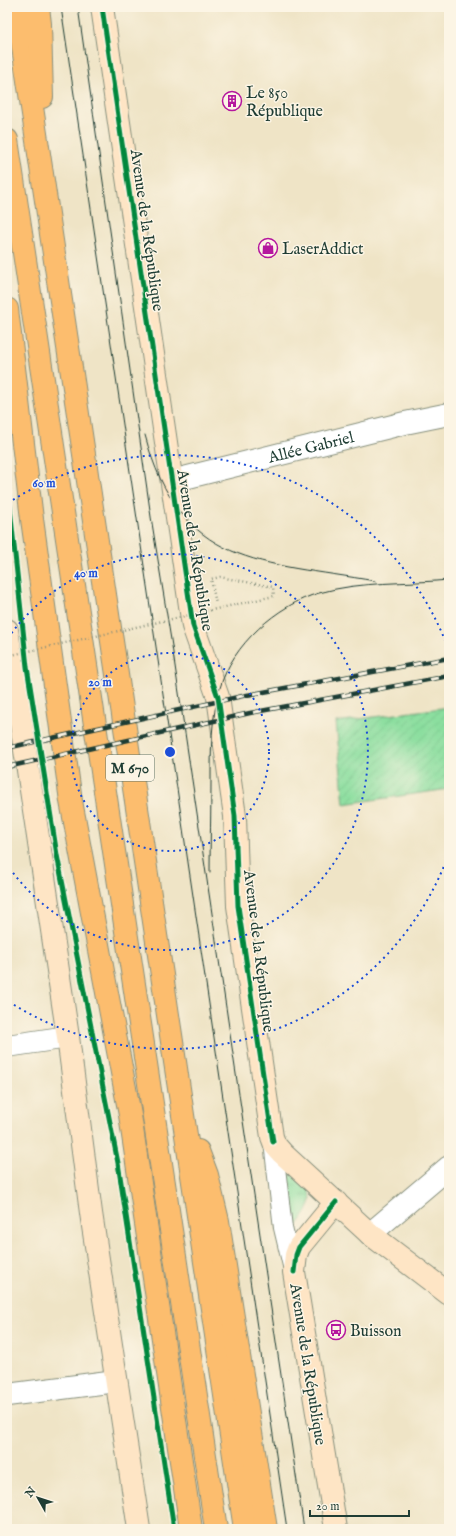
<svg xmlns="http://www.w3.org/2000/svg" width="456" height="1536" font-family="'IM FELL English',serif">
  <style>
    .grass { fill: url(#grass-tufts); stroke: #558e6a }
    .garden { fill: url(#garden-furrows); stroke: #558e6a }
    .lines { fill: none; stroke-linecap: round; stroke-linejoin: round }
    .lane-casing { stroke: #87907d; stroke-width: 20 }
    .street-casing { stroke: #87907d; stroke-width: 24 }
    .secondary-casing { stroke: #87907d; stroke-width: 24 }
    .primary-casing { stroke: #87907d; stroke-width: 24 }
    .lane { stroke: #fff; stroke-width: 18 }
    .street { stroke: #fff; stroke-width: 22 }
    .secondary { stroke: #fee5c5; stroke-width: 22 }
    .primary { stroke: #fcbd6e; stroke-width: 22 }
    .tram { stroke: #1f3d34; stroke-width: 1 }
    .rail-casing { stroke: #1f3d34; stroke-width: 4.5 }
    .rail { stroke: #fcf5e5; stroke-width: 3; stroke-dasharray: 9; stroke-linecap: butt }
    .path-bridge { stroke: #87907d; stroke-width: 2.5; stroke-dasharray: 1 3; stroke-linecap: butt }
    .cycleway-casing { stroke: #fcf5e5; stroke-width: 8 }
    .cycleway { stroke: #00873e; stroke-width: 5 }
    .ring { fill: none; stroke: #1d4ed8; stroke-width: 2; stroke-dasharray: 2 4 }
    .labels { text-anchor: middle; stroke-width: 3; stroke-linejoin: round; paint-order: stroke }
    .shield { fill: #fcf5e5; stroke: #617469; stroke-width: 1 }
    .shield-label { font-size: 15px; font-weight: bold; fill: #1f3d34 }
    .poi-label { font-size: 16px; fill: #1f3d34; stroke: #fcf5e5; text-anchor: start }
    .street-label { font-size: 16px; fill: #1f3d34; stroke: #fcf5e5 }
    .centre { fill: #1d4ed8; stroke: #fcf5e5; stroke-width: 2 }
    .ring-label { font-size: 12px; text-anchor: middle; font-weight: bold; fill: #1d4ed8; stroke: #fcf5e5; stroke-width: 3; stroke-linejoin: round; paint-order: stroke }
  </style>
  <defs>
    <pattern id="grass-tufts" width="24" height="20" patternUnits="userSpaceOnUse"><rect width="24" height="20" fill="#8bde9f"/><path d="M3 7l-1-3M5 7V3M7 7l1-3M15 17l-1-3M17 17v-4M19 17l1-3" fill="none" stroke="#78bf8a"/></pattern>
    <pattern id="garden-furrows" width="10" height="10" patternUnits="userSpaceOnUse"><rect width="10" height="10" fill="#8bde9f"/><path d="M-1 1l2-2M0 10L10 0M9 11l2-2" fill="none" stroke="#78bf8a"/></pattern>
  </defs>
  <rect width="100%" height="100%" fill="#fcf5e5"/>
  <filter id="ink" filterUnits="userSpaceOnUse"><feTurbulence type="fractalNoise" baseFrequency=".025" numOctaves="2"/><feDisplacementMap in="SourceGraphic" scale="8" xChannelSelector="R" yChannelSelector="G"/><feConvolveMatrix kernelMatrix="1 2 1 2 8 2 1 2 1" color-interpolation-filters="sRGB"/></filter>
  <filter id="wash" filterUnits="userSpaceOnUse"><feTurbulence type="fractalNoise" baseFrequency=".012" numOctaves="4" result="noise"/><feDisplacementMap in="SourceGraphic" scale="16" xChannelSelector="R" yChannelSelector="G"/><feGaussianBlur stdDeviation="0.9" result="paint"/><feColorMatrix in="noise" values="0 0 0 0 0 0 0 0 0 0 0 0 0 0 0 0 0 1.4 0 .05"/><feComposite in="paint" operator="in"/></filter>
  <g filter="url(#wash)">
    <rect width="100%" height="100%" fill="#efe4c6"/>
    <!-- grass -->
    <path class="grass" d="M 281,1168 C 321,1187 317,1203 291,1233 Z"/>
    <!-- garden -->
    <polygon class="garden" points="449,707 449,789 344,804 336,722"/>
  </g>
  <g filter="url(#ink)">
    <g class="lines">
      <!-- lane casing -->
      <g class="lane-casing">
        <polyline id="lane" points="273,1142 283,1228 293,1270"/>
      </g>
      <!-- street casing -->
      <g class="street-casing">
        <g id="street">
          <path id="s1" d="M 172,481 L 405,423 L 449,414"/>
          <polyline points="7,1046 68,1037"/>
          <polyline points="370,1234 449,1167"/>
          <polyline points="7,1395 116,1381"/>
        </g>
      </g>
      <!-- secondary casing -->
      <g class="secondary-casing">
        <g id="secondary">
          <polyline points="102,7 193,626 218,697 235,816 238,906 272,1137 275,1145 282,1153 370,1234 449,1294"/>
          <polyline points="7,630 68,1037 91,1213 139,1529"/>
          <polyline points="336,1529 294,1272 296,1255 299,1247 336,1202"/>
        </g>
      </g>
      <!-- primary casing -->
      <g class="primary-casing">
        <g id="primary">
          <polyline points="17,7 245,1529"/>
          <polyline points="38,7 40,24 42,97"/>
          <polyline points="7,140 216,1529"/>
          <polyline points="7,309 32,519 71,801 130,1115 191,1529"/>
          <polyline points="198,1151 207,1175 218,1221 266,1529"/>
        </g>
      </g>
      <!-- lane -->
      <use href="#lane" class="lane"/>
      <!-- street -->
      <use href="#street" class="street"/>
      <!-- secondary -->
      <use href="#secondary" class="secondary"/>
      <!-- primary -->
      <use href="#primary" class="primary"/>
      <!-- tram -->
      <g class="tram">
        <polyline points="61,7 287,1529"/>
        <polyline points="78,7 151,517 172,646 304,1529"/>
        <path d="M 145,435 C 180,568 261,561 375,581"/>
        <path d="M 210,873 C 210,842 211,812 211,782 C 211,750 211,719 220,688 C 232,645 277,605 319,593 C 361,581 406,584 449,580"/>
      </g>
      <!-- rail casing -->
      <g class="rail-casing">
        <g id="rail">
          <polyline points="7,748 247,695 449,658"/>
          <polyline points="7,767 250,713 449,676"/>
        </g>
      </g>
      <!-- rail -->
      <use href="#rail" class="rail"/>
      <!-- path-bridge -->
      <polyline class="path-bridge" points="7,656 274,596 273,587 220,577 211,579 216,604"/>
      <!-- cycleway casing -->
      <g class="cycleway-casing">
        <g id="cycleway">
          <polyline points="102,7 193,626 218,697 235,816 238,906 273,1142"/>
          <polyline points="7,480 27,667 57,855 118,1163 174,1529"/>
          <polyline points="294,1272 296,1255 299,1247 336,1202"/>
        </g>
      </g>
      <!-- cycleway -->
      <use href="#cycleway" class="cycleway"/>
    </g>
  </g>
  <!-- distance rings -->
  <g class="ring">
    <circle cx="170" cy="752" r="99"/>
    <path d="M8 638A198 198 0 1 1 8 866"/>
    <path d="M448 856A297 297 0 0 1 8 1001M8 503A297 297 0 0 1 448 648"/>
  </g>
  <!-- icons -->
  <defs>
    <g id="building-ring" transform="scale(1)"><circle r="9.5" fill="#fcf5e5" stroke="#b5179e" stroke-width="1.5"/><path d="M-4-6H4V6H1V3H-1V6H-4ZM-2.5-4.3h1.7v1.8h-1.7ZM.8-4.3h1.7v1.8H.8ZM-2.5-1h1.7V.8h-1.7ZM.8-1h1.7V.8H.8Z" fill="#b5179e"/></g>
    <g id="shop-ring" transform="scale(1)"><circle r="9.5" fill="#fcf5e5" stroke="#b5179e" stroke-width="1.5"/><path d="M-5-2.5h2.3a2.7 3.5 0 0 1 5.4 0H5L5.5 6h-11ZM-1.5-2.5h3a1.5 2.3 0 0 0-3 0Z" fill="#b5179e"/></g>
    <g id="bus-ring" transform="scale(1)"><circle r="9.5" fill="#fcf5e5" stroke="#b5179e" stroke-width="1.5"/><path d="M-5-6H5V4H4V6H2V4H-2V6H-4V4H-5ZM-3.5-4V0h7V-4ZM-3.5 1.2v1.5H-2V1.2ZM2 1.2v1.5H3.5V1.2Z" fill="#b5179e"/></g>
  </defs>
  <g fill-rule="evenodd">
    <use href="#building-ring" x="232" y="101"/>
    <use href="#shop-ring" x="268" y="248"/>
    <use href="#bus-ring" x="336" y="1330"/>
  </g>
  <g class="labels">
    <!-- shield labels -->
    <rect class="shield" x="106" y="755" width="48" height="26" rx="3"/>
    <g class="shield-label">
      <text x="130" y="773">M 670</text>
    </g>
    <!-- poi labels -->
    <g class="poi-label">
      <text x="246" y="98">Le 850<tspan x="246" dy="18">République</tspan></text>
      <text x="282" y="254">LaserAddict</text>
      <text x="350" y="1336">Buisson</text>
    </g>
    <!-- street labels -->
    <g class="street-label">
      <text transform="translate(148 230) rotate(82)" y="6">Avenue de la République</text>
      <text dy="6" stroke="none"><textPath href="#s1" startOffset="143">Allée Gabriel</textPath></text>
      <text transform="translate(196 550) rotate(81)" y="6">Avenue de la République</text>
      <text transform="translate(260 951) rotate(83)" y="6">Avenue de la République</text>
      <text transform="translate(309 1364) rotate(81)" y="6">Avenue de la République</text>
    </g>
  </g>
  <circle cx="170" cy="752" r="6" class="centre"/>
  <g class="ring-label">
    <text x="44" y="487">60 m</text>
    <text x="86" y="577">40 m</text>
    <text x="100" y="686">20 m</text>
  </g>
  <!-- margin -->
  <rect width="456" height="1536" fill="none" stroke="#fcf5e5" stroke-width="24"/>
  <!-- north arrow -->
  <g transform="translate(38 1498) rotate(309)" stroke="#fcf5e5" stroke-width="3" paint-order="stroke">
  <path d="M0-3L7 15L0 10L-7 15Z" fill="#1f3d34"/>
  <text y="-6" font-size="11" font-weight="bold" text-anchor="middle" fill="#1f3d34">N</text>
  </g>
  <!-- scale -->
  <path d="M310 1510v6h99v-6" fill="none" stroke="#1f3d34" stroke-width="2"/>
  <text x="316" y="1510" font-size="12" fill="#1f3d34" stroke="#fcf5e5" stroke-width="3" paint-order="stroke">20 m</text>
</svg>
